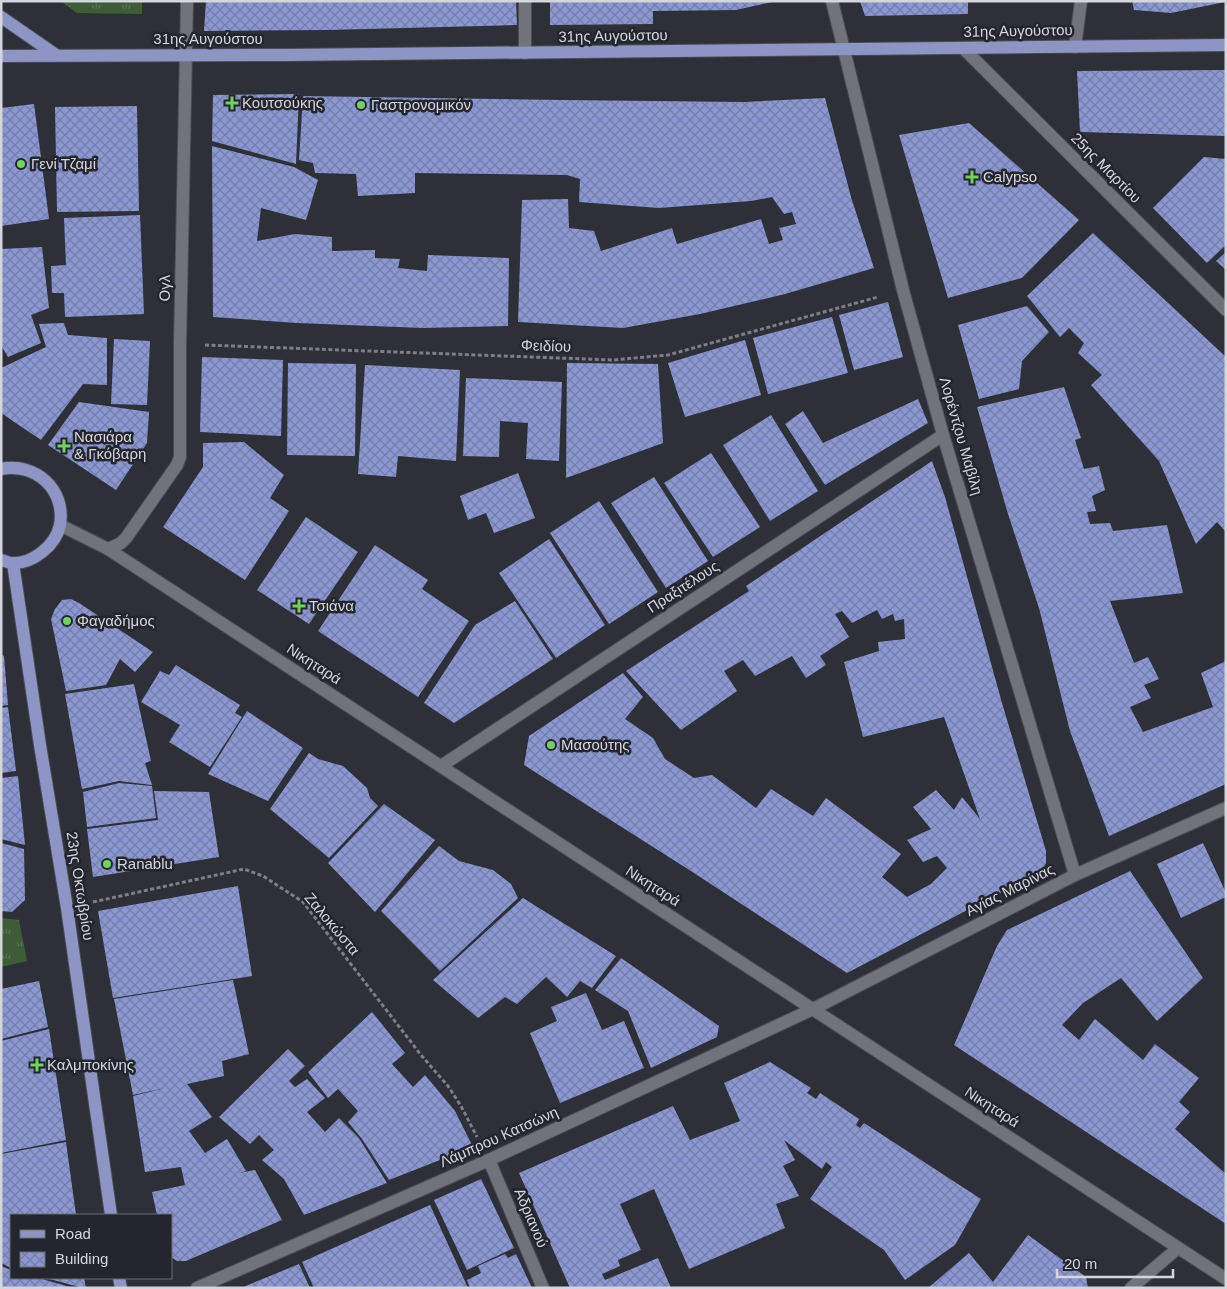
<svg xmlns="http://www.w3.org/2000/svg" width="1227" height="1289" font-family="Arial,sans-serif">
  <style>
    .grass { fill: url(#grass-tufts) }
    .building { fill: url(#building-cross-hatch) }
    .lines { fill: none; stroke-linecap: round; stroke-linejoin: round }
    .minor-casing { stroke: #4b4d54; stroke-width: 14 }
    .major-casing { stroke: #4b4d54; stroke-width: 14 }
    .path { stroke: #7e7f85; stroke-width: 3; stroke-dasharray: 4 2.5; stroke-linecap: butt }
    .minor { stroke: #71737b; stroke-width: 12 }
    .major { stroke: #8c95c4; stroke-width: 12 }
    .poi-dot { fill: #70d35f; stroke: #24262d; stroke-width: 2 }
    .labels { text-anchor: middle; stroke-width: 5; stroke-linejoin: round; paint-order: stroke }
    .street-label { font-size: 15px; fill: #d5d6db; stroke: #24262d }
    .poi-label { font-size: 15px; fill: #d5d6db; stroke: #24262d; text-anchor: start }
  </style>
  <defs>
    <pattern id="grass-tufts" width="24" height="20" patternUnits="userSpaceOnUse" patternTransform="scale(1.25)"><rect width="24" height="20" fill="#3d5d37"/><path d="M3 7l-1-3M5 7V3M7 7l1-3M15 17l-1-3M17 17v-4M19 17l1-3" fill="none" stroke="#587453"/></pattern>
    <pattern id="building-cross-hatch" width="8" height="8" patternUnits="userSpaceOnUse" patternTransform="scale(1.25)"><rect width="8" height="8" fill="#8b97d3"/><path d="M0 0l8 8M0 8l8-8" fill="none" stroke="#747da8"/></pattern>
  </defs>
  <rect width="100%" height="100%" fill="#2e3037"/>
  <!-- grass -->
  <g class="grass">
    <polygon points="61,1 142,1 142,14 77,13"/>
    <polygon points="1,918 19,920 27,961 1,967"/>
  </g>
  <!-- building -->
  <g class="building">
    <polygon points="206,1 516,1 517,25 328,30 204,31"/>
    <polygon points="550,1 772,1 772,2 736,10 653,11 653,24 550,25"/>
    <polygon points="860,1 968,1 968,14 865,16"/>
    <polygon points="1132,1 1225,1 1225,2 1171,13 1134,10"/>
    <polygon points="1226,70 1226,136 1080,132 1077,71"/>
    <polygon points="299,94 296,164 212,141 213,95"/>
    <polygon points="303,96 561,100 744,102 825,98 851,197 874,268 785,294 700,314 623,328 518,322 522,200 568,199 569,228 594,231 601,251 672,228 677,244 761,219 769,244 783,240 779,228 796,224 792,212 784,214 772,197 751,201 659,208 579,202 580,179 567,175 415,173 415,193 358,196 356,174 315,173 313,163 299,160"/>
    <polygon points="34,104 49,219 1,226 1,108"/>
    <polygon points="137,106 139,211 57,212 55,107"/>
    <polygon points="969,123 1079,220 1022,278 948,298 899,135"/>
    <polygon points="212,146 294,167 318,180 306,220 261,208 257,241 295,234 332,237 332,251 375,250 375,258 400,259 398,268 427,271 428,255 509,258 508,326 423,328 297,323 213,317"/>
    <polygon points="1204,157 1226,159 1226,245 1207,263 1153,208"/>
    <polygon points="140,215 144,314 65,317 64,293 52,293 51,266 66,265 64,218"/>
    <polygon points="1093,233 1226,357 1226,532 1217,522 1196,544 1159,461 1091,385 1102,375 1078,353 1084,343 1069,328 1060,337 1027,296"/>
    <polygon points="42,247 49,308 31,315 41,343 8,357 1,345 1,249"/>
    <polygon points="1226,252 1226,270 1216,261"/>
    <polygon points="888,302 903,357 854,370 839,315"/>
    <polygon points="1027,306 1049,332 1022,361 1019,389 979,399 958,325"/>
    <polygon points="832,317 848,373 768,394 753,338"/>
    <polygon points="64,323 68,335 107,338 107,385 83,384 41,440 1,413 1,368 46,347 39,324"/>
    <polygon points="114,339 150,341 147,405 111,404"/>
    <polygon points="745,340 761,395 685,417 668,363"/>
    <polygon points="202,357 283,360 281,436 200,432"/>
    <polygon points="288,363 356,364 355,456 287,455"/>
    <polygon points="567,363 658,364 663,443 566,478"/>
    <polygon points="365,365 460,370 456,461 398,456 396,477 358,474"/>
    <polygon points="466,378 562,382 559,461 526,459 528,423 500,421 499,457 463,456"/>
    <polygon points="1064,387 1081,438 1075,440 1084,469 1099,466 1105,490 1092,496 1096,511 1087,512 1090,524 1110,523 1113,531 1167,525 1183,593 1110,601 1134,663 1148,657 1159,679 1144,685 1151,698 1130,707 1143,732 1213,707 1201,673 1226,661 1226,784 1109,836 1070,731 1039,608 1008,514 977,407"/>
    <polygon points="918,399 928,423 825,485 785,424 803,411 823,443"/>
    <polygon points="79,402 149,412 147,443 116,490 48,445"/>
    <polygon points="771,415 818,491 770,521 723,445"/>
    <polygon points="244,442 284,475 270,498 289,511 245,580 163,527 203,467 203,443"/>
    <polygon points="711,453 760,527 713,557 664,483"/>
    <polygon points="932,461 945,497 1002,703 1046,851 1046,863 1042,871 847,973 694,873 524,765 529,736 623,673 643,697 625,719 653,738 665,759 694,778 712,775 756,808 771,789 813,816 826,798 901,854 882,877 907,897 931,884 947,868 937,856 923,862 907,840 931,829 913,807 936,790 954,810 962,797 980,819 944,717 863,737 844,662 879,651 878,642 905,639 904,619 895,621 893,614 882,619 877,610 852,623 842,611 835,614 849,637 820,656 826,665 806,678 792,656 755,676 743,660 724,671 737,691 681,730 626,671 749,591 746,586"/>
    <polygon points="518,473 535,518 494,533 486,513 468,520 460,496"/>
    <polygon points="654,477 708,561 666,588 611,503"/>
    <polygon points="599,501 658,592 609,624 550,533"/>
    <polygon points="306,517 358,552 309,624 257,590"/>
    <polygon points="549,539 605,625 556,658 499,573"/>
    <polygon points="375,545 428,580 422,589 469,621 418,697 318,631"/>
    <polygon points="71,599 79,603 153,652 135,672 120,659 106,685 66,691 51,619 55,609 62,600"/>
    <polygon points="515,601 553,659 454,723 424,703 475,625"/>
    <polygon points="1,654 4,656 8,705 1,706"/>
    <polygon points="176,665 240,705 235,713 242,717 210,767 169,742 180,725 141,702 160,671 169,675"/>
    <polygon points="134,684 151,761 145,763 152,785 119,781 82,789 65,694"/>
    <polygon points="8,707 16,771 1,773 1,708"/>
    <polygon points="247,711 303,748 268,801 208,774"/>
    <polygon points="309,753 318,759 343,766 367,788 370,798 378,806 329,858 270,809"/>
    <polygon points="18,776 25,845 1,839 1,778"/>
    <polygon points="119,783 152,786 156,818 87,827 83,792"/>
    <polygon points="154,791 209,792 219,857 93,877 87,829 158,820"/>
    <polygon points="384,804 435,840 375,912 328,863"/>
    <polygon points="1,843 24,849 25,900 12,912 1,911"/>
    <polygon points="1203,843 1226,893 1226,897 1181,918 1157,864"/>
    <polygon points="439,846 459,861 493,870 511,884 518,898 440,971 381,911"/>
    <polygon points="1130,871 1203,978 1157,1021 1121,978 1083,1003 1062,1025 1079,1040 1095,1019 1143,1060 1155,1044 1199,1078 1179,1102 1190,1112 1175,1129 1226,1174 1226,1224 954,1045 997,946 1007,930"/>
    <polygon points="238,886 252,976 113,998 98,911"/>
    <polygon points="523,898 616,956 592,988 580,981 567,997 546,977 517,1004 505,997 478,1018 433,980"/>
    <polygon points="621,958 719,1026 717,1037 651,1068 628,1011 595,990"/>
    <polygon points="233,980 249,1054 222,1061 224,1076 187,1084 212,1117 189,1131 205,1153 227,1139 246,1171 239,1173 255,1170 282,1220 186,1261 177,1261 171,1257 171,1215 157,1215 152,1192 185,1185 181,1167 145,1172 133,1096 165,1088 133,1095 114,999"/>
    <polygon points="39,981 48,1027 1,1039 1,989"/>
    <polygon points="586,993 602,1030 624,1021 644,1068 560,1103 530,1033 557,1021 551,1007"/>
    <polygon points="372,1012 405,1053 392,1064 413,1087 425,1075 455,1111 473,1147 389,1180 362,1139 348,1122 358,1111 338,1089 328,1098 308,1072"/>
    <polygon points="49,1029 66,1140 1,1153 1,1041"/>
    <polygon points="288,1049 305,1066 289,1081 295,1087 307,1079 325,1098 307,1112 325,1132 339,1118 359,1138 387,1183 304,1215 284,1179 262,1160 274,1150 259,1135 250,1144 219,1117"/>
    <polygon points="770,1062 811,1088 807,1093 816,1099 820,1093 859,1119 856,1125 860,1128 864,1123 981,1199 955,1245 905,1280 884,1250 810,1199 832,1167 826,1162 822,1169 784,1140 795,1160 783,1166 799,1196 776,1204 785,1228 689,1269 654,1189 620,1204 641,1250 618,1260 620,1266 602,1274 605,1280 658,1258 671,1288 570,1288 519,1173 673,1106 690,1140 740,1121 724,1083"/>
    <polygon points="66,1142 76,1215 11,1215 11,1268 1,1263 1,1154"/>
    <polygon points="481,1179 514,1248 467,1270 434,1200"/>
    <polygon points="430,1205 468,1288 314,1288 302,1262"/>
    <polygon points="1028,1235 1086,1277 1088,1288 928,1288 969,1253 993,1282"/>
    <polygon points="505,1254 508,1258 516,1254 532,1288 470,1288 467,1280 481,1273 478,1266"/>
    <polygon points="299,1264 310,1288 241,1288"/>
    <polygon points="1,1266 11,1270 11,1278 38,1278 74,1288 1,1288"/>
    <polygon points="46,1278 84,1278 86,1288 83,1288"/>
  </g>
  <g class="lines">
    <!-- minor casing -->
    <g class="minor-casing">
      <g id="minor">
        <polyline points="525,1 525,53"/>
        <polyline points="832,1 903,290 943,435 1075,875"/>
        <polyline points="1075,47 1081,1"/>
        <polyline points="963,48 1226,310"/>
        <polyline points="60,525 108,549 1226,1279"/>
        <polyline points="108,549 121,543 126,538 177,465 180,457 180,344 187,1"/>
        <polyline points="441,766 943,435"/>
        <polyline points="489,1160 543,1288"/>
        <polyline points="197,1288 489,1160 813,1009 1075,875 1226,808"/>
        <polyline points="1131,1288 1178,1248"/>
      </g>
    </g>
    <!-- major casing -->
    <g class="major-casing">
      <g id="major">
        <polyline points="1,17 56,55"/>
        <polyline points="1,56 285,55 1226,45"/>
        <path d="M 1,469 C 35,462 66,489 60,525 C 56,545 33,564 12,563 C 9,563 5,561 1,560"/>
        <polyline points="13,563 40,745 67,908 111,1215"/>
        <polyline points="119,1278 121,1288"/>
      </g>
    </g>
    <!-- path -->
    <g class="path">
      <polyline points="205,345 613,360 668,355 878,297"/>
      <polyline points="93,902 244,869 263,876 303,902 421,1055 448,1086 461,1106 477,1137"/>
    </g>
    <!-- minor -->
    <use href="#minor" class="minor"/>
    <!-- major -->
    <use href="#major" class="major"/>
  </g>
  <!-- markers -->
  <g class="poi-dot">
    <path d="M229.5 95.5h5v5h5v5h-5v5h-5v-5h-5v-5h5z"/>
    <circle cx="361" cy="105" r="5"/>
    <circle cx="21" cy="164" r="5"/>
    <path d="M969.5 169.5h5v5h5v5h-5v5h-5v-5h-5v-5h5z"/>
    <path d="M61.5 438.5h5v5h5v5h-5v5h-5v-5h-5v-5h5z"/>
    <path d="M296.5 598.5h5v5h5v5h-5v5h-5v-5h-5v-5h5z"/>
    <circle cx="67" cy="621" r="5"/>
    <circle cx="551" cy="745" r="5"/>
    <circle cx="107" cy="864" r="5"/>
    <path d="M34.5 1057.5h5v5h5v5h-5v5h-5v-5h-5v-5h5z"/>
  </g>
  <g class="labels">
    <!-- street labels -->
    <g class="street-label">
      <text transform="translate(1018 31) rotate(-1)" y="5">31ης Αυγούστου</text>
      <text transform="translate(613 36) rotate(-1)" y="5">31ης Αυγούστου</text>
      <text x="208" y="44">31ης Αυγούστου</text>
      <text transform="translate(1106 168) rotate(45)" y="5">25ης Μαρτίου</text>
      <text transform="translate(165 288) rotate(-89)" y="5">Ογλ</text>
      <text transform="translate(546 346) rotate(2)" y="5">Φειδίου</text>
      <text transform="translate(961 436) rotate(74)" y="5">Λορέντζου Μαβίλη</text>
      <text transform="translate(683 587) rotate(-33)" y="5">Πραξιτέλους</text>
      <text transform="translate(314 664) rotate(33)" y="5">Νικηταρά</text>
      <text transform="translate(80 886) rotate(81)" y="5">23ης Οκτωβρίου</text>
      <text transform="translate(653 886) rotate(33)" y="5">Νικηταρά</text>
      <text transform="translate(1010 890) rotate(-27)" y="5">Αγίας Μαρίνας</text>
      <text transform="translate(332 924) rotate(50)" y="5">Ζαλοκώστα</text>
      <text transform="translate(992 1107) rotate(33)" y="5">Νικηταρά</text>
      <text transform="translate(499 1137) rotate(-24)" y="5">Λάμπρου Κατσώνη</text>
      <text transform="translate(531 1218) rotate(67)" y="5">Αδριανού</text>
    </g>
    <!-- poi labels -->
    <g class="poi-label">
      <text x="242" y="108">Κουτσούκης</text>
      <text x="371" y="110">Γαστρονομικόν</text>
      <text x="31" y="169">Γενί Τζαμί</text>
      <text x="983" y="182">Calypso</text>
      <text x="74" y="442">Νασιάρα<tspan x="74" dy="17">&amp; Γκόβαρη</tspan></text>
      <text x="309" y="611">Τσιάνα</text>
      <text x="77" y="626">Φαγαδήμος</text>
      <text x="561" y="750">Μασούτης</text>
      <text x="117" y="869">Ranablu</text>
      <text x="47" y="1070">Καλμποκίνης</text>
    </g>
  </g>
  <!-- border -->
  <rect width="1227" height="1289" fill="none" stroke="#d5d6db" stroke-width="5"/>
  <!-- legend -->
  <rect x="10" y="1214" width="162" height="65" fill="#24262d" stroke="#6b6c73"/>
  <rect x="20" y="1230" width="25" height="8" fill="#8c95c4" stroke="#6b6c73"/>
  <text x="55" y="1239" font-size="15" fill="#d5d6db">Road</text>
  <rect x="20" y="1252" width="25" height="15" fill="url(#building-cross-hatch)" stroke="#6b6c73"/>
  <text x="55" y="1264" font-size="15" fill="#d5d6db">Building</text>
  <!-- scale -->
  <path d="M1057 1269v8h116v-8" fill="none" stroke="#d5d6db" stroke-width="2.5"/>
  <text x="1064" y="1269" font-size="15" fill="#d5d6db" stroke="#24262d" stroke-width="4" paint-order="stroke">20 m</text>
</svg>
